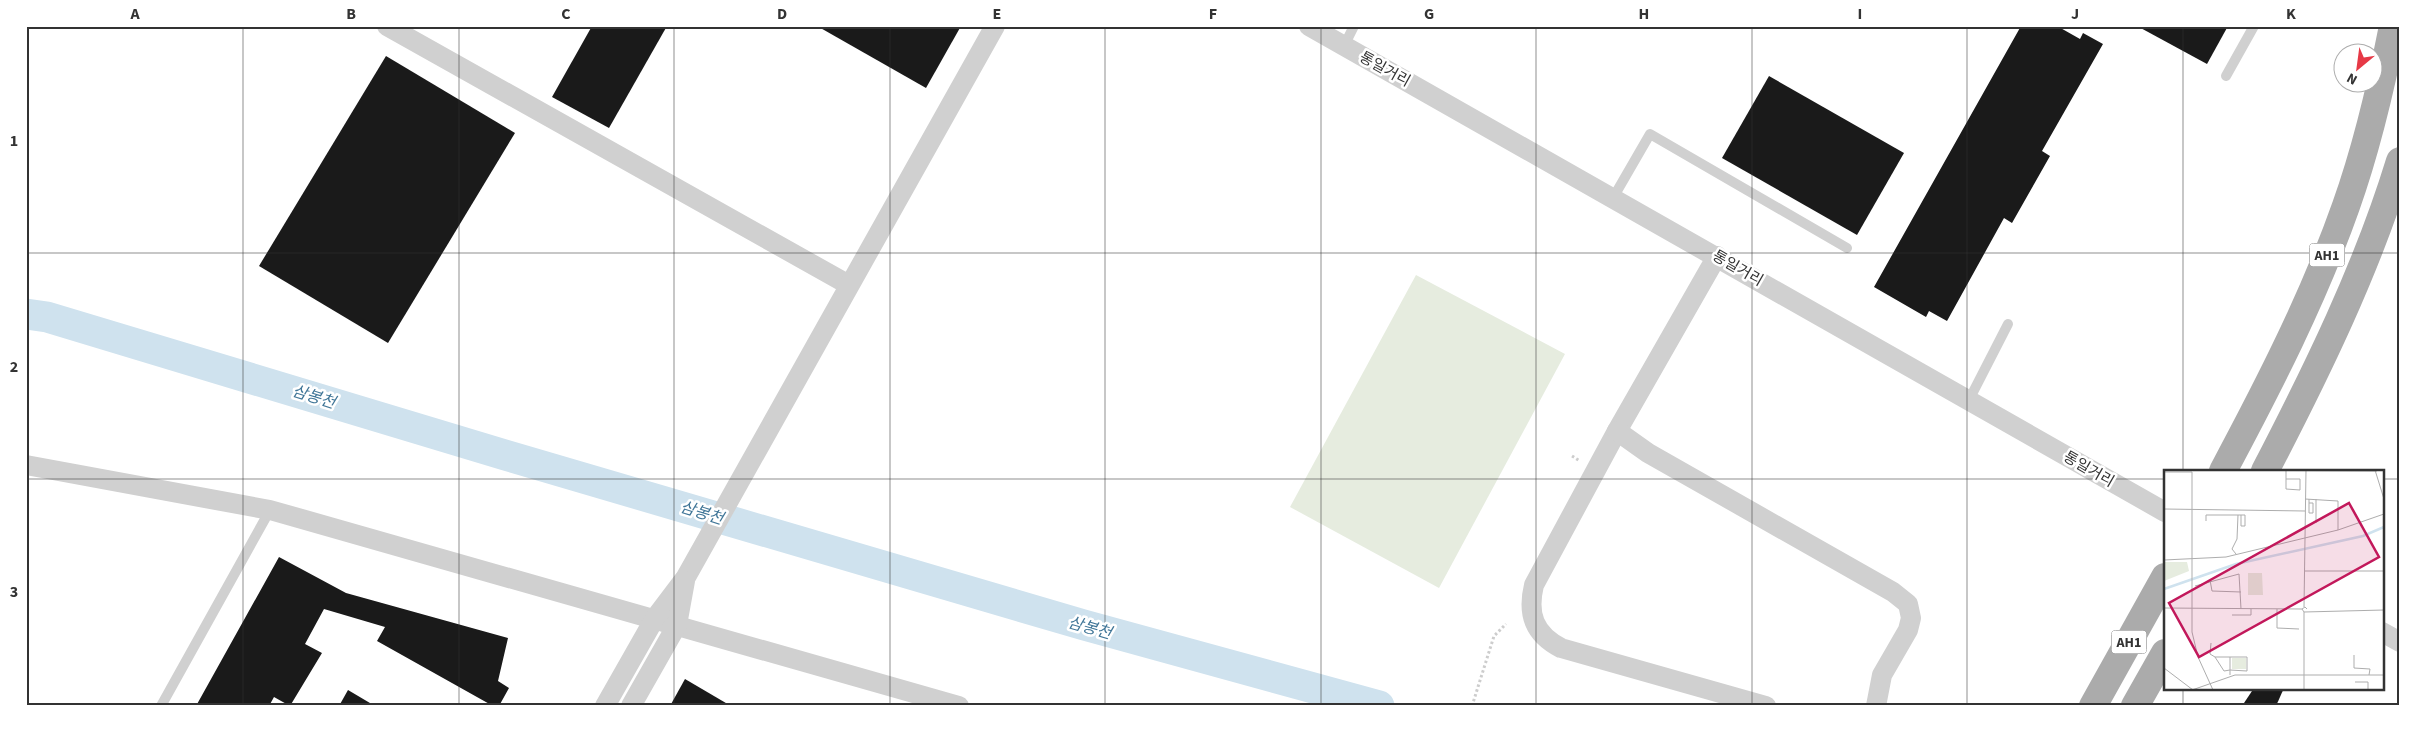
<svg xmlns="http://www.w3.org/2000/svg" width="2426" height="732" font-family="'Source Sans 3','Noto Sans KR',sans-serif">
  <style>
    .green { fill: #e6ecdf }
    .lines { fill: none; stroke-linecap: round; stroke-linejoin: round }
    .river { stroke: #cfe2ee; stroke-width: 31 }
    .building { fill: #1a1a1a }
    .path { stroke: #cdcdcd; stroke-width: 3; stroke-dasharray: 2.5 2.5; stroke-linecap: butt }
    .service { stroke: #d0d0d0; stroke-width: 10 }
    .minor { stroke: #d0d0d0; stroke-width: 20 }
    .primary { stroke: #ababab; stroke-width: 28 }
    .grid { fill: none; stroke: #333; stroke-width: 1; stroke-opacity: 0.55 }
    .labels { text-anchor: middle; stroke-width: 5; stroke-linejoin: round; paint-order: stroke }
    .shield { fill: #fff; stroke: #707070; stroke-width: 1 }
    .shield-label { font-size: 14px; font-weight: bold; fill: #333 }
    .street-label { font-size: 15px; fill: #333; stroke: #fff }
    .water-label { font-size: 16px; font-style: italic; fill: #3f7597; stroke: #fff }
    .inset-river { fill: none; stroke: #cfe2ee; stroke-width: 2.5 }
    .inset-road { fill: none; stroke: #adadad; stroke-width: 1 }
    .view { fill: #c2185b; fill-opacity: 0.15; stroke: #c2185b; stroke-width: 2.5 }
    .inset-edge { fill: none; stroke: #333; stroke-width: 2.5 }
    .neatline { fill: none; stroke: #333; stroke-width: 2 }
    .grid-label { font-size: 16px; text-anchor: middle; font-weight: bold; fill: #333 }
  </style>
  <rect width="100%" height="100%" fill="#fff"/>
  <!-- green -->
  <polygon class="green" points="1416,275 1565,354 1439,588 1290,507"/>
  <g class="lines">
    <!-- river -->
    <polyline class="river" points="26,314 47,317 505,455 1084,625 1379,706"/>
  </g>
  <!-- building -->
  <g class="building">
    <polygon points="592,26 667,26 609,128 552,97"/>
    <polygon points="817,26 961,26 926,88"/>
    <polygon points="2021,26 2057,26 2080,39 2083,33 2103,44 2042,151 2050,156 2012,223 2004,218 1947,321 1929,311 1926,317 1874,287"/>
    <polygon points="2137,26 2228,26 2207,64"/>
    <polygon points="386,56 515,133 388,343 259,266"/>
    <polygon points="1769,76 1904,153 1857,235 1722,158"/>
    <polygon points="279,557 346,593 508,638 498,681 509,688 499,706 493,706 377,641 385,627 324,609 305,644 322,653 290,706 274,697 269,706 196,706"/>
    <polygon points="685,679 731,706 670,706"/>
    <polygon points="2254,688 2284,688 2276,706 2242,706"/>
    <polygon points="348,690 375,706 339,706"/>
  </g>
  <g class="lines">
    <!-- path -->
    <g class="path">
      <polyline points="1572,456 1580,461"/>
      <polyline points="1472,706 1494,636 1506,624"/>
    </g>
    <!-- service -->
    <g class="service">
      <polyline points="1344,46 1354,26"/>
      <polyline points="2226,76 2254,26"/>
      <polyline points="1613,198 1650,134 1847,248"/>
      <polyline points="1969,400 2008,324"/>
      <polyline points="161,706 270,510"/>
    </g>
    <!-- minor -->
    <g class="minor">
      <polyline points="387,26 849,285"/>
      <polyline points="1309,26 2165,512"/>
      <path d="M 1717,256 L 1617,431 L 1534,585 C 1527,614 1534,634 1561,648 L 1766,706"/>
      <polyline points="1617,431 1648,453 1893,592 1908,604 1911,618 1908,630 1882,675 1876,706"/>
      <polyline points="26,465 270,510 959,706"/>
      <polyline points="2382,632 2400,642"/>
      <polyline points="605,706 655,618 686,577 995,26"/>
      <polyline points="631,706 677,625 685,581"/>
    </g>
    <!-- primary -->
    <g class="primary">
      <path d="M 2223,471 C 2269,385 2314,297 2346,206 C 2367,147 2381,87 2393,26"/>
      <path d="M 2265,471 C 2317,371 2367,269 2400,161"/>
      <polyline points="2093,706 2165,577"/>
      <polyline points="2135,706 2165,653"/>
    </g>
  </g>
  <!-- grid -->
  <path class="grid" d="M 243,26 L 243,706M 459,26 L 459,706M 674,26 L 674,706M 890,26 L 890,706M 1105,26 L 1105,706M 1321,26 L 1321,706M 1536,26 L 1536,706M 1752,26 L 1752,706M 1967,26 L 1967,706M 2183,26 L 2183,471M 26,253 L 2400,253M 26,479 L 2165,479M 2382,479 L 2400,479M 2183,688 L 2183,706"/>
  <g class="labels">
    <!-- shield labels -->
    <g class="shield">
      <rect x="2309.5" y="243.5" width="35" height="23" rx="4"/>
      <rect x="2111.5" y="630.5" width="35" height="23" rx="4"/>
    </g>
    <g class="shield-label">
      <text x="2327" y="260">AH1</text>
      <text x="2129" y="647">AH1</text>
    </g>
    <!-- street labels -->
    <g class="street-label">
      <text transform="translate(1385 69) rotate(29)" y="5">통일거리</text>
      <text transform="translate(1738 268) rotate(30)" y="5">통일거리</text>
      <text transform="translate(2089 469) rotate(30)" y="5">통일거리</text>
    </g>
    <!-- water labels -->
    <g class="water-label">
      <text transform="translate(314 396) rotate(17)" y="6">삼봉천</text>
      <text transform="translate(702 512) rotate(17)" y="6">삼봉천</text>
      <text transform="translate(1090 627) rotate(16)" y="6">삼봉천</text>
    </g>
  </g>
  <!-- overview -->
  <g transform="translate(2164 470)">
    <rect width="220" height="220" fill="#fff"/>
    <path d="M 0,92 L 23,92 L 25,101 L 0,111 ZM 84,103 L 98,103 L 99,125 L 84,125 ZM 68,188 L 82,188 L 82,199 L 68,199 Z" fill="#e6ecdf"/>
    <path class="inset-river" d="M 0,119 L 72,94 L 199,66 L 220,57"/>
    <path class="inset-road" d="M 28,0 L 213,1M 211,0 L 220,29M 0,2 L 28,2 L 28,162 L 34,187 L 49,220M 122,9 L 136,9 L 136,20 L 122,19 L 122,0M 141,29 L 174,31 L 174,60M 145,33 L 149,33 L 149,43 L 145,43 L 145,29M 0,39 L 141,41M 42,51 L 42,45 L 81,45 L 81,56 L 77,56 L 77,45M 152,53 L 152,29M 72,84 L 68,79 L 73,69 L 74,45M 0,90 L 62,87 L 174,60 L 220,44M 140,101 L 220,101M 46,110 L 48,121 L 77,122M 31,116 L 75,104 L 77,139M 140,137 L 142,0M 0,138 L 138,139M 113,139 L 113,158 L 135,159M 143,139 L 141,137 L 138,139 L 140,142 L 220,140M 68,145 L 87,145 L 87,139M 47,173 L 46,184 L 51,187M 190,185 L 190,198 L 206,199 L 205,205M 0,198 L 29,220M 66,205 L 66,200 L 83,201 L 83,187 L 51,187 L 60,201 L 66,200 L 66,187M 191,212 L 204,212 L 204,220M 28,220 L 71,205 L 220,205M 140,220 L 140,142"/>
    <path class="view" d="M 185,33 L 215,87 L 35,187 L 5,133 Z"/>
    <rect width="220" height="220" class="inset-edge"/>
  </g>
  <!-- border -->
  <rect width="2426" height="732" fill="none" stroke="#ffffff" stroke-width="55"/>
  <!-- north arrow -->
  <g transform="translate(2358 68) rotate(209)"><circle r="24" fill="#ffffff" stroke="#adadad"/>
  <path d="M0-4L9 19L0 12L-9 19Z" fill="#e63946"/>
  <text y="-8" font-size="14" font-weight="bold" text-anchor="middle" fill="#333333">N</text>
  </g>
  <rect x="28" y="28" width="2370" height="676" class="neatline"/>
  <g class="grid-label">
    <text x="135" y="19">A</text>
    <text x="351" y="19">B</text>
    <text x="566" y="19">C</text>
    <text x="782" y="19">D</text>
    <text x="997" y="19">E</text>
    <text x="1213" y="19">F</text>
    <text x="1429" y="19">G</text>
    <text x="1644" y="19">H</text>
    <text x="1860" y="19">I</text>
    <text x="2075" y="19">J</text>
    <text x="2291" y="19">K</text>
    <text x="14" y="146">1</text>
    <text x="14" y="372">2</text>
    <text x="14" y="597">3</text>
  </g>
</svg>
